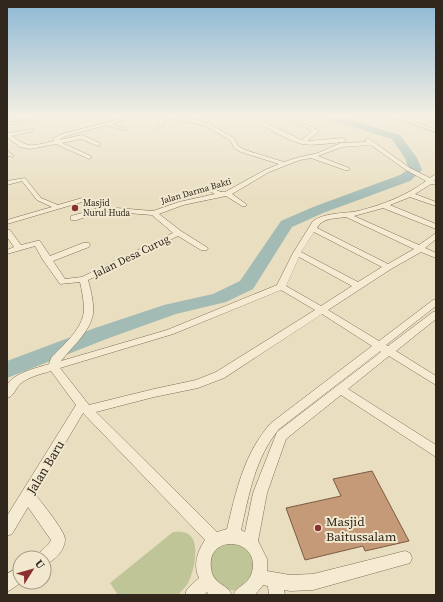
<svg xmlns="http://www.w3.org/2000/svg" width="443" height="602" font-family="'Source Serif 4',serif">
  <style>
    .green { fill: #bfc596 }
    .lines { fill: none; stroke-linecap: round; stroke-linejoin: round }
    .river { fill: #a3bbb5; fill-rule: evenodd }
    .building { fill: #c49a79; stroke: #7d5b42 }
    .minor-casing { stroke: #806f5a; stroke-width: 1 }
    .minor { fill: #f5ebd2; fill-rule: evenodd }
    .poi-dot { fill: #893130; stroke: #f1e8cf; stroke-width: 1.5 }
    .labels { text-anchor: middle; stroke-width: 4; stroke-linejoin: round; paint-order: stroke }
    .far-street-label { font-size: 9px; fill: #31271d; stroke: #f1e8cf }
    .far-poi-label { font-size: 9px; fill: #31271d; stroke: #f1e8cf; text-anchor: start }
    .street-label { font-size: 11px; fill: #31271d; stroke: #f1e8cf }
    .near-street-label { font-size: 13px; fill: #31271d; stroke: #f1e8cf }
    .near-poi-label { font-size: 13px; fill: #31271d; stroke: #f1e8cf; text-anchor: start }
  </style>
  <rect width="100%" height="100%" fill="#e9dec0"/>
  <!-- green -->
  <g class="green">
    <path d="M 173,532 C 178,532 183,531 188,534 C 201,541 194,572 188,583 C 186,587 181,591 178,595 L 118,595 L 110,583 Z"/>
    <path d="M 225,542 L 249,548 L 256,573 L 240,590 C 223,592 220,586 210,574 C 210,554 210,553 225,542 Z"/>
  </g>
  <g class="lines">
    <!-- river -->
    <polygon class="river" points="323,116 337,116 400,135 417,158 422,170 410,181 323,213 292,227 253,289 226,302 176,314 109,338 7,378 7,361 95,328 164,305 213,294 240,281 281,221 313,207 400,175 409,169 405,158 392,139 324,118"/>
  </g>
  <!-- building -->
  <polygon class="building" points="372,471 409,541 365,551 363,546 305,560 286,508 341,496 333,479"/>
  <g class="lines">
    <!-- minor casing -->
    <g class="minor-casing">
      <g id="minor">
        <path d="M 131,116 L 137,116 L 112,124 L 126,129 L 126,131 L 107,125 L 66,136 L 59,140 L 82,135 L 100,143 L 100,145 L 98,146 L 81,139 L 62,143 L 91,156 L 92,157 L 89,159 L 56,144 L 30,149 L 20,147 L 7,137 L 7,132 L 9,133 L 33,129 L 33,131 L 12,136 C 30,150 33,145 54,141 L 54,138 L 62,134 Z"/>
        <path d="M 161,116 L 189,119 L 208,123 L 234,138 L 238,146 L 245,150 L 284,162 L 296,158 L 318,153 L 341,143 L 367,142 L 365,140 L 368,138 L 410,168 L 430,178 L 436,174 L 436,179 L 434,181 L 436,182 L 436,184 L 431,184 L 415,194 L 436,202 L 436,206 L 410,197 L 390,205 L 436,224 L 436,229 L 383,208 L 354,216 L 419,245 L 436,233 L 436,239 L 425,248 L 436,253 L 436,258 L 421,252 L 391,269 L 328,310 L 379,341 L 433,300 L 436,299 L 436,306 L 386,345 L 388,346 L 433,312 L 436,311 L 436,319 L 396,351 L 436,376 L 436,385 L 389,356 L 348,389 L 436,445 L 436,457 L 341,395 L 286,439 L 267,493 L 258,541 L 267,559 L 267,571 L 290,575 L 313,574 L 405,551 L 410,553 L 412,558 L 410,563 L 313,590 L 290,591 L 284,590 L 285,595 L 269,595 L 268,586 L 263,585 L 255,595 L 233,595 C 237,586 247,585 251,575 C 265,537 201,531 212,573 C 215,584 228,585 232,595 L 209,595 L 207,592 L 204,595 L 185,595 L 187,589 L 199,578 C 193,565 197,552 205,540 L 83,413 L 35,494 C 41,502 65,531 65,539 C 65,551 54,561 44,565 L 44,558 L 36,558 C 39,550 48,548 51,540 L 28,507 L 12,534 L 7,536 L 7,516 L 76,405 L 51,371 C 41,374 28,377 20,384 C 15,389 14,396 7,398 C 7,395 6,389 7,386 C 12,373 37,368 49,364 L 51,358 C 63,345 83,329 84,310 C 84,301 82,291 80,282 L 60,284 L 43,260 L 35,246 L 7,254 L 7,250 L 14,247 L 7,237 L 7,230 L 10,230 L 21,245 L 37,241 L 40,241 L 50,256 L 83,243 L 89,243 L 90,245 L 89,247 L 53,261 L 65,279 L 82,277 L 173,233 L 152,215 L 103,211 L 77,220 L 71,220 L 71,216 L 97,209 L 82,202 L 7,224 L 7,220 L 52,207 L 37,200 L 22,181 L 7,185 L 7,181 L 25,178 L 41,198 L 58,205 L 82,198 L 104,207 L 153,211 L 179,202 L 215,194 L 204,188 L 204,186 C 212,185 217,193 225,192 L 265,170 L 279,164 L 241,152 L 234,148 L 230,140 L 204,125 L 165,118 L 162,127 L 158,128 L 159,120 ZM 371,145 L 406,170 L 426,181 C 406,196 382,205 358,211 C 343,214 326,212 313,221 L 293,253 L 277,285 L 167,330 L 61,361 C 72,347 90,332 93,314 C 94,303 91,291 88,280 L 178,236 L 201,250 L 207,250 L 208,248 L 181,231 L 159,214 L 183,205 L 226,196 L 242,206 L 246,206 L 246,204 L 232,194 L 269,172 L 300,160 L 311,158 L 345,170 L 349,170 L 349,168 L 318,156 L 342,147 ZM 346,217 L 414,249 L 388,264 L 317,228 C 323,217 335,219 346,217 ZM 314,232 L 382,267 L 358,282 L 301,252 ZM 299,257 L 352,286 L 321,306 L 286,286 ZM 281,290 L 315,310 L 216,372 L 196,380 L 154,389 L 89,405 L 60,368 L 173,334 ZM 322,314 L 372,346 L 271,423 C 244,453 236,491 227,529 L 217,532 L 96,412 L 154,397 L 198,388 L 224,378 ZM 380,351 L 381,352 L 277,432 L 253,493 L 245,532 L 241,530 C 249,494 255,458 279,429 Z"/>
        <path d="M 250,116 L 254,116 L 260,120 L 302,140 L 312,131 L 282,116 L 287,116 L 318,130 L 318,132 L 307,141 L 343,138 L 346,140 L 343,142 C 330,143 315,146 302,144 C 292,142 257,124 250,116 Z"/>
        <polygon points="390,116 400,117 400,116 405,116 418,123 436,130 436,132"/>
        <polygon points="39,117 41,117 41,119 7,125 7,123"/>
        <polygon points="7,151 13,155 13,157 7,156"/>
        <polygon points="20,566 20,582 22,582 7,592 7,574"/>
      </g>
    </g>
    <!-- minor -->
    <use href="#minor" class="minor"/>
  </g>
  <!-- sky -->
  <linearGradient id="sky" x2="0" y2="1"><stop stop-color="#8cb7d4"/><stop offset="0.58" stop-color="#f5f0e3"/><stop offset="1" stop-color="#f5f0e3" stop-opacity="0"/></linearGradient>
  <rect width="443" height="200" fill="url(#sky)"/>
  <!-- markers -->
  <g class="poi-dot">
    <circle cx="75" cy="208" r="4"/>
    <circle cx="318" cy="528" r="4"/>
  </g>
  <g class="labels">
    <!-- far-street labels -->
    <g class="far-street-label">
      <text transform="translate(196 191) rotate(-16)" y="3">Jalan Darma Bakti</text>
    </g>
    <!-- far-poi labels -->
    <g class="far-poi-label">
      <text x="83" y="206">Masjid<tspan x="83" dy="10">Nurul Huda</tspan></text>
    </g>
    <!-- street labels -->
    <g class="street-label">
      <text transform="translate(131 256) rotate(-26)" y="4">Jalan Desa Curug</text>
    </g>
    <!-- near-street labels -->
    <g class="near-street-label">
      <text transform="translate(45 467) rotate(-59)" y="5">Jalan Baru</text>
    </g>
    <!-- near-poi labels -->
    <g class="near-poi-label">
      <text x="326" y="526">Masjid<tspan x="326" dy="15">Baitussalam</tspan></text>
    </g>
  </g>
  <!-- border -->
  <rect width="443" height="602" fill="none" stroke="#31271d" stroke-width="16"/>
  <!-- north arrow -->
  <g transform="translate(32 570) rotate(53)"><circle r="19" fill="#f1e8cf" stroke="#a49b88"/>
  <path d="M0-3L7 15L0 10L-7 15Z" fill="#893130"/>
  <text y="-6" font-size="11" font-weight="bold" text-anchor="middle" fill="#31271d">U</text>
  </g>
</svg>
